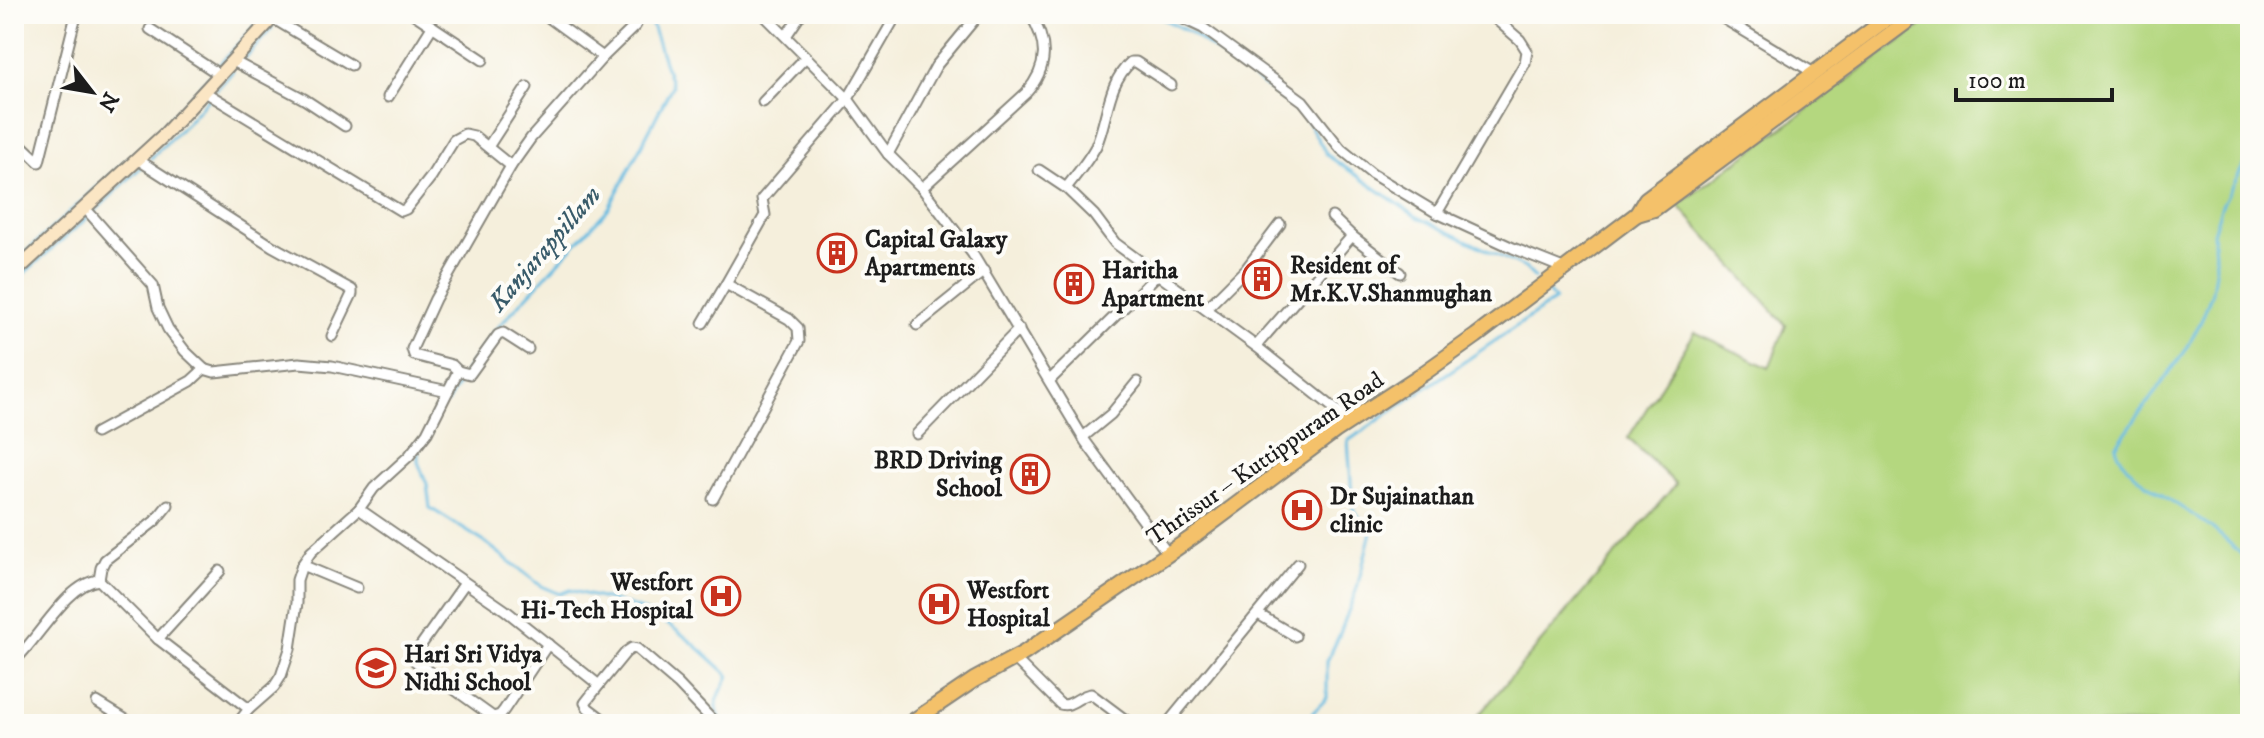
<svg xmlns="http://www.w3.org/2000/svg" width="2264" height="738" font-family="'IM FELL DW Pica',serif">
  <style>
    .green { fill: #b4d77f; stroke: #687a4e; stroke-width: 2 }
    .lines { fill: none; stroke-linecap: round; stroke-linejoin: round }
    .stream { stroke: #63bae0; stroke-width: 3 }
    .street-casing { stroke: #88867c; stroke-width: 13 }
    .secondary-casing { stroke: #88867c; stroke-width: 16 }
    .primary-casing { stroke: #88867c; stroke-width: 18 }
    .street { stroke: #fff; stroke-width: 9 }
    .secondary { stroke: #fbe6c4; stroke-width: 12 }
    .primary { stroke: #f4c16b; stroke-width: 14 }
    .labels { text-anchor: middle; stroke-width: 8; stroke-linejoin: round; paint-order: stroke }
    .poi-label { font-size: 24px; font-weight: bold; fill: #1c1c1c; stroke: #fdfcf7; text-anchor: start }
    .street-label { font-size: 24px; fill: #1c1c1c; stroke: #fdfcf7 }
    .water-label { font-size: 26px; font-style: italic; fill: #385b6a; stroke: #fdfcf7 }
  </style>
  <rect width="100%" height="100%" fill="#fdfcf7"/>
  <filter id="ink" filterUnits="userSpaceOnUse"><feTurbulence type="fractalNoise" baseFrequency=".0125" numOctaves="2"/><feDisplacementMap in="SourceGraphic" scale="16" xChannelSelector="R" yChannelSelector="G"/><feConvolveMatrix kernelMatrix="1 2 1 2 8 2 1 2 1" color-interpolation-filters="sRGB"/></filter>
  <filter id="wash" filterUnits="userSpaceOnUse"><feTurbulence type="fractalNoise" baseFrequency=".006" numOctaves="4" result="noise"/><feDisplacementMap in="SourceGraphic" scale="32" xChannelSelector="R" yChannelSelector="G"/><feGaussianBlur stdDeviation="1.8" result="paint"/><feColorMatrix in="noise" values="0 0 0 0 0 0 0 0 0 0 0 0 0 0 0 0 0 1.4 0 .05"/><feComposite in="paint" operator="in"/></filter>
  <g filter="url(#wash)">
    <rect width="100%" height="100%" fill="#f5efdc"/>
    <!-- green -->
    <polygon class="green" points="1937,14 2250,14 2250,724 1471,724 1676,484 1628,438 1695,332 1769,368 1786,325 1678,205"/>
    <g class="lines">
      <!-- stream -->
      <g class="stream">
        <polyline points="1153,14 1189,32 1303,113 1327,155 1417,217 1525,268 1535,278"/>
        <polyline points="245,58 272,28"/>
        <polyline points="219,65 266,14"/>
        <polyline points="217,89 233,71"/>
        <path d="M 2250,154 L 2222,205 L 2213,233 L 2216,264 L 2212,292 L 2202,319 L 2186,350 L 2116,446 C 2122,478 2189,509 2213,529 C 2226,540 2239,551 2250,563"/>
        <polyline points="151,158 187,123 209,98"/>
        <polyline points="92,214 141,167"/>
        <polyline points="14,263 149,140 208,78"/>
        <polyline points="14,282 89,216"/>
        <polyline points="447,403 469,366 498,327 609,208 672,86 650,19 653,14"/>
        <path d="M 418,450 L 418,462 L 427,484 L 430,508 L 486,543 L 541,586 L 560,594 L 570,590 C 592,597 616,600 638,609 C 673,622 702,651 729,676 C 719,696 710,704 724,724"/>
        <polyline points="1302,724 1327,698 1327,661 1339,636 1357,588 1371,532 1353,509 1348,441 1555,300 1548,292"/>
      </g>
    </g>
  </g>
  <g filter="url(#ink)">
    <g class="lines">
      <!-- street casing -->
      <g class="street-casing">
        <g id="street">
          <polyline points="414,14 483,60"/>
          <polyline points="897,14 848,99 888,154 922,188 972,253 1085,441 1168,554"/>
          <polyline points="1173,14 1203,28 1303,101 1341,149 1372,174 1437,213 1513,248 1563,268"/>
          <polyline points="1716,14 1814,73"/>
          <polyline points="272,18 351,65"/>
          <polyline points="150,29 220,75"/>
          <polyline points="786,36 801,14"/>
          <polyline points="603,57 636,25"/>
          <polyline points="233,61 304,99 345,126"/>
          <path d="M 1171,85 L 1136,62 L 1131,62 C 1107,83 1108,119 1096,146 C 1088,161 1076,175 1066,188 L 1094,215 L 1115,243 L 1257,347 L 1350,421"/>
          <polyline points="205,92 401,211 406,209 431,177 454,140 465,134 474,136 511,166"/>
          <polyline points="388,97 432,27"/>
          <polyline points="763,102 805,58"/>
          <polyline points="14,138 39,162 74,23 78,14"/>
          <polyline points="488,147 527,87"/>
          <polyline points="888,154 936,66 979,14"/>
          <polyline points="137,159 272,246 352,290 352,294 332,336"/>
          <polyline points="1039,170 1066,188"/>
          <path d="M 922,188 L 1026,93 C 1049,67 1048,42 1030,14"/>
          <polyline points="85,208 153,285 158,308 168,329 185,351 204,369 214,372 299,363 332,366 448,391 458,371 452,365 414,355 412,349 435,299 511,166 531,138 603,57 544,14"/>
          <polyline points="1437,213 1525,63 1527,51 1520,40 1490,14"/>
          <polyline points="1332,217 1352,236"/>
          <polyline points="1206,309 1246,269 1280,224"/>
          <polyline points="703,323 726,284"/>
          <polyline points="917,325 984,271"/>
          <polyline points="1256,346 1352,236 1400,273"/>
          <polyline points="458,371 470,374 498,335 503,333 528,349"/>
          <polyline points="1050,380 1157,275"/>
          <polyline points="96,433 191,381 204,369"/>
          <polyline points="917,434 1019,329"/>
          <polyline points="1083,437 1111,414 1137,382"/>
          <polyline points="713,499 799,341 798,328 789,319 726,284 765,215 762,199 848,99 763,14"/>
          <polyline points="359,509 505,610 599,685 626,652 632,648 637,649 678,684 716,724"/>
          <polyline points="302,565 357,588"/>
          <polyline points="99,580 101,568 105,560 155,521 168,505"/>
          <polyline points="465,583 414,655 415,661 493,717 500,715 504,710 548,644"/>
          <polyline points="1258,614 1295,636"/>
          <polyline points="158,639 220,571"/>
          <path d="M 1014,658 L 1060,704 C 1071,708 1079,695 1091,694 L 1131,724"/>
          <path d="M 14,661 C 38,640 67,583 99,580 L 158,639 L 249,709"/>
          <polyline points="599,685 585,703 588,708 609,724"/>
          <polyline points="97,702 133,724"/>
          <polyline points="237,724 249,709 274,687 281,676 290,649 297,603 297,580 302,565 311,552 359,509 374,488 409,456 427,433 448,391"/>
          <polyline points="1167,724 1298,564"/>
        </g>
      </g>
      <!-- secondary casing -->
      <g class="secondary-casing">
        <polyline id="secondary" points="14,273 164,135 276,14"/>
      </g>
      <!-- primary casing -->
      <g class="primary-casing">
        <g id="primary">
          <polyline points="1637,214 1654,209 1917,14"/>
          <polyline points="909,724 974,680 1024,653 1197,534 1335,431 1424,373 1476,336 1637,214 1646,199 1893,14"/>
        </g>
      </g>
      <!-- street -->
      <use href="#street" class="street"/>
      <!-- secondary -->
      <use href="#secondary" class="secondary"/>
      <!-- primary -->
      <use href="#primary" class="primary"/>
    </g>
  </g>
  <!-- icons -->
  <defs>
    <g id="building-ring" transform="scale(2)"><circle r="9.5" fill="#fdfcf7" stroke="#c8321e" stroke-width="1.5"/><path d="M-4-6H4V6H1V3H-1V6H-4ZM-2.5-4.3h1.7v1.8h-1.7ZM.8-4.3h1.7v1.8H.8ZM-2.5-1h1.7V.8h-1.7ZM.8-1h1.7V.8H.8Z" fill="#c8321e"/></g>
    <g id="hospital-ring" transform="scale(2)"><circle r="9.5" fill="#fdfcf7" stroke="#c8321e" stroke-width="1.5"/><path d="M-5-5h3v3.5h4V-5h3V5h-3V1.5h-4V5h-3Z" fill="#c8321e"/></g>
    <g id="school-ring" transform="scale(2)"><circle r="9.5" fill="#fdfcf7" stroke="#c8321e" stroke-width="1.5"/><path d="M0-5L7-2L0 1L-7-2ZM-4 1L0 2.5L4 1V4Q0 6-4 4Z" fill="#c8321e"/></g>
  </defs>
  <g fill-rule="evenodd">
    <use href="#building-ring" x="837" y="253"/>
    <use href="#building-ring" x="1262" y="279"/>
    <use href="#building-ring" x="1074" y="284"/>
    <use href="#building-ring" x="1030" y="474"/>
    <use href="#hospital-ring" x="1302" y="510"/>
    <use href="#hospital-ring" x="721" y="596"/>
    <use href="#hospital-ring" x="939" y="604"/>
    <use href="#school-ring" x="376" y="668"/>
  </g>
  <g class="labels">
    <!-- poi labels -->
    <g class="poi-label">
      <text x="865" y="247">Capital Galaxy<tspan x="865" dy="28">Apartments</tspan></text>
      <text x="1290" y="273">Resident of<tspan x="1290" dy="28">Mr.K.V.Shanmughan</tspan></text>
      <text x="1102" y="278">Haritha<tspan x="1102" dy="28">Apartment</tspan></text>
      <text x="1002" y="468" text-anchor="end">BRD Driving<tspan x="1002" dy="28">School</tspan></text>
      <text x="1330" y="504">Dr Sujainathan<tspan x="1330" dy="28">clinic</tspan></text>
      <text x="693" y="590" text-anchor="end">Westfort<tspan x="693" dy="28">Hi-Tech Hospital</tspan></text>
      <text x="967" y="598">Westfort<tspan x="967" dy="28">Hospital</tspan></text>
      <text x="404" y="662">Hari Sri Vidya<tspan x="404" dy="28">Nidhi School</tspan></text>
    </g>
    <!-- street labels -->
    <g class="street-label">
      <text transform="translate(1265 458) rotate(-35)" y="8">Thrissur – Kuttippuram Road</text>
    </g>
    <!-- water labels -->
    <g class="water-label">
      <text transform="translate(544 248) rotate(-49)" y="9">Kanjarappillam</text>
    </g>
  </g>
  <!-- margin -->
  <rect width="2264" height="738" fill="none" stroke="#fdfcf7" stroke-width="48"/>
  <!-- north arrow -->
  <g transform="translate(92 92) rotate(121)" stroke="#fdfcf7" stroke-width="6" paint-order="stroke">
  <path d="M0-6L14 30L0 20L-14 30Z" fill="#1c1c1c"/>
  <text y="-12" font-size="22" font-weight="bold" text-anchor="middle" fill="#1c1c1c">N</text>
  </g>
  <!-- scale -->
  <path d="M1956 88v12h156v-12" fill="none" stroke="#1c1c1c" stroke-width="4"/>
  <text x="1968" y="88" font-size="24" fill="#1c1c1c" stroke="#fdfcf7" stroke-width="6" paint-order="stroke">100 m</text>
</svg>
